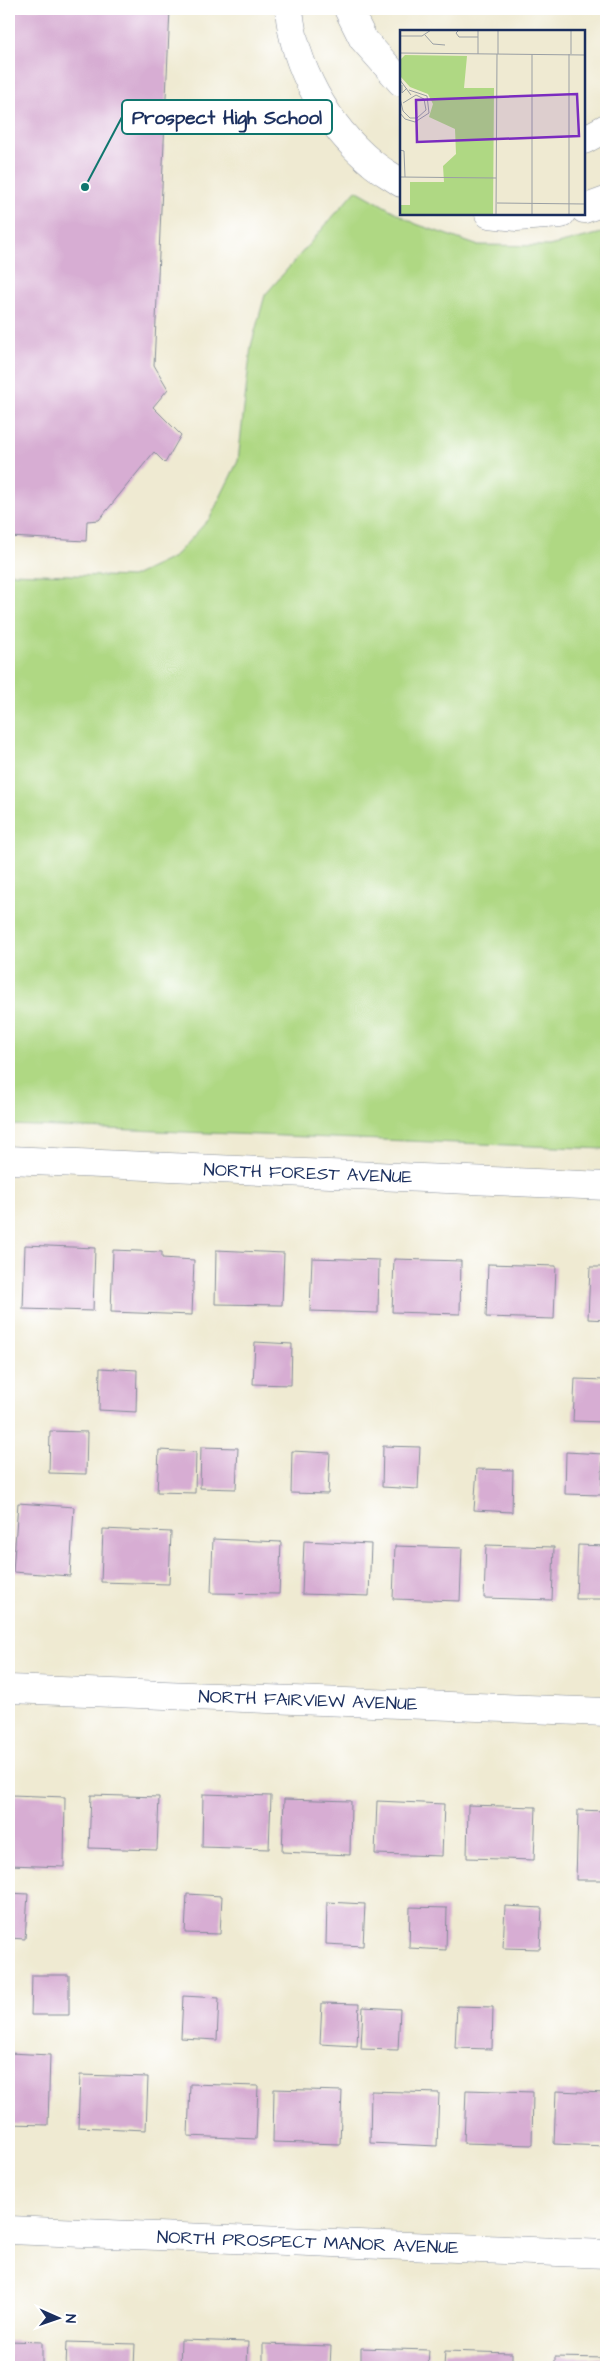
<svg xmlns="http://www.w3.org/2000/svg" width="615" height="2376" font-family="'Architects Daughter',sans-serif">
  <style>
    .green { fill: #afd883; stroke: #658470 }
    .building { fill: #d7add3 }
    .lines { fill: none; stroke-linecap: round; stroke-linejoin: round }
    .minor-casing { stroke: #858c98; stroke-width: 29 }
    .minor { stroke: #fff; stroke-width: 28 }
    .labels { text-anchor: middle; stroke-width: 4; stroke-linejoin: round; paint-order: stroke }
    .street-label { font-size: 18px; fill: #1b2f5e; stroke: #fff }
    .inset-road { fill: none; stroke: #9a9fa4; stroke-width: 1 }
    .view { fill: #7b2cbf; fill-opacity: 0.15; stroke: #7b2cbf; stroke-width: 2.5 }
    .inset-edge { fill: none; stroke: #1b2f5e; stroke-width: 2.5 }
    .leader { fill: none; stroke: #0f766e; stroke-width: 2 }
    .callout-dot { fill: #0f766e; stroke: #fff; stroke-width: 2 }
    .callout { fill: #fff; stroke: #0f766e; stroke-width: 2 }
    .callout-label { font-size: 19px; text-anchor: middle; font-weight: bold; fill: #1b2f5e }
  </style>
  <rect width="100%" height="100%" fill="#fff"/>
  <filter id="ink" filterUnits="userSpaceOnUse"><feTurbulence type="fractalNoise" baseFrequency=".02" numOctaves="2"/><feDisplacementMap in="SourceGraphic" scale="10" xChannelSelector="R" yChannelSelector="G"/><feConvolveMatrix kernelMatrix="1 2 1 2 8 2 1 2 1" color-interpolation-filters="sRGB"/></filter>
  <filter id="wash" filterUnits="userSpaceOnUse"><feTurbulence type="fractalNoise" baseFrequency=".0096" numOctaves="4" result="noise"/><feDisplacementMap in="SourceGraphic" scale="20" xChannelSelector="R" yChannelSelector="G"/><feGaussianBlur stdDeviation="1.12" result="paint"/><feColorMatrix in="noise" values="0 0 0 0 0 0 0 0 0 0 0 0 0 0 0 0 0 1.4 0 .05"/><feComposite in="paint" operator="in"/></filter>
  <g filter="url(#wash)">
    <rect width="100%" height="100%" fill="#efead2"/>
    <!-- green -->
    <polygon class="green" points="356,190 416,224 476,245 549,246 606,232 606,1149 9,1125 9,573 132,577 174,557 210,518 238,461 251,346 265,295"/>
    <g id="blocks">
      <!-- building -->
      <g class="building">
        <polygon points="9,9 170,9 154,365 168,389 153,407 181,435 165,463 154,452 99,520 87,521 86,541 9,537"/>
        <polygon points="25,1245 95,1248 93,1311 23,1309"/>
        <polygon points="113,1250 162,1252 162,1258 194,1260 192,1315 111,1312"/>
        <polygon points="216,1250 284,1253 282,1305 215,1304"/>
        <polygon points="312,1258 379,1260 378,1313 310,1311"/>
        <polygon points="394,1259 461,1261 460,1314 392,1312"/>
        <polygon points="488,1264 556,1266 554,1319 486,1317"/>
        <polygon points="590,1267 606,1267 606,1320 588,1319"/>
        <polygon points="255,1342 292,1344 291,1385 253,1384"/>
        <polygon points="100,1368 137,1370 136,1412 99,1410"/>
        <polygon points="575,1379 606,1380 606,1422 573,1421"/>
        <polygon points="50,1431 87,1432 86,1474 49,1473"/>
        <polygon points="383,1446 420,1447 418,1489 382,1487"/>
        <polygon points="201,1447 238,1448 236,1489 200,1488"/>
        <polygon points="159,1450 196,1452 195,1493 157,1492"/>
        <polygon points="292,1451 330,1453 328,1494 291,1493"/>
        <polygon points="566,1452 603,1454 601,1495 565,1494"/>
        <polygon points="477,1469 513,1470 512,1512 474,1510"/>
        <polygon points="18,1503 74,1507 70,1576 13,1572"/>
        <polygon points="103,1529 171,1532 169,1584 101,1582"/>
        <polygon points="213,1539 281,1542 279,1594 211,1593"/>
        <polygon points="304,1541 371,1544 369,1596 302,1594"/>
        <polygon points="486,1545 554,1547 552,1600 484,1598"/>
        <polygon points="578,1545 606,1546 606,1599 576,1599"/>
        <polygon points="395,1546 462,1548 460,1601 393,1599"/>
        <polygon points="203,1794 271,1796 269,1849 202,1847"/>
        <polygon points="12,1795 65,1797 64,1867 10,1865"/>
        <polygon points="91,1795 159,1797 157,1850 89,1848"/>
        <polygon points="284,1799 351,1801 350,1855 282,1852"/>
        <polygon points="377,1801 444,1804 442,1856 375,1854"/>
        <polygon points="468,1805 536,1807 534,1860 467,1858"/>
        <polygon points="578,1810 606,1811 606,1880 576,1880"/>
        <polygon points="9,1893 28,1894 25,1939 9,1938"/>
        <polygon points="187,1894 222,1896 220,1934 185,1933"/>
        <polygon points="327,1902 365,1904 363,1946 326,1944"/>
        <polygon points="505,1906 542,1908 540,1949 503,1948"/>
        <polygon points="410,1907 447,1908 446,1950 409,1948"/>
        <polygon points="32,1975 69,1975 69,2015 31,2015"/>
        <polygon points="183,1996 219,1998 217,2040 181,2038"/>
        <polygon points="322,2003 359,2004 357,2046 320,2044"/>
        <polygon points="457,2006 493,2007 492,2049 455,2048"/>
        <polygon points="363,2007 400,2009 398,2050 361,2049"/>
        <polygon points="9,2053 50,2055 48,2125 9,2124"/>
        <polygon points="80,2075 148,2077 146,2130 78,2127"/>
        <polygon points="190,2084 258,2086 256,2139 188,2136"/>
        <polygon points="274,2089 342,2091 340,2144 273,2142"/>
        <polygon points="466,2090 533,2092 532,2145 464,2143"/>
        <polygon points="371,2091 439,2093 437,2146 370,2143"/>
        <polygon points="556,2091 606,2093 606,2146 554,2144"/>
        <polygon points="181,2340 248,2342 247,2367 180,2367"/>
        <polygon points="9,2341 42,2342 42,2367 9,2367"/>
        <polygon points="67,2342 135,2344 134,2367 66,2367"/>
        <polygon points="263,2344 331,2346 330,2367 263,2367"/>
        <polygon points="361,2348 429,2350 428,2367 361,2367"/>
        <polygon points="445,2351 512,2353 512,2367 444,2367"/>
        <polygon points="555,2357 606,2358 606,2367 555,2367"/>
      </g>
    </g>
  </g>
  <g filter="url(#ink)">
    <use href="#blocks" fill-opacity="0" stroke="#858c98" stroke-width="1"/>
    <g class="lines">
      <!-- minor casing -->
      <g class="minor-casing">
        <g id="minor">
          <path d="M 289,9 C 294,67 327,126 372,163 C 381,171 392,176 401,183"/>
          <polyline points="348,9 363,39 401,82"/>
          <polyline points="584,140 606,128"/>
          <polyline points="584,209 606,201"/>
          <polyline points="489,214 517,217 561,214"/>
          <polyline points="9,1160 606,1186"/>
          <polyline points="9,1689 606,1712"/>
          <polyline points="9,2230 606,2254"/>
        </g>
      </g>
      <!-- minor -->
      <use href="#minor" class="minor"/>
    </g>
  </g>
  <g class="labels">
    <!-- street labels -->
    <g class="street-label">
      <text transform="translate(308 1173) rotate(2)" y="6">NORTH FOREST AVENUE</text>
      <text transform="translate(308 1700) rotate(2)" y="6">NORTH FAIRVIEW AVENUE</text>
      <text transform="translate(308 2242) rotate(2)" y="6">NORTH PROSPECT MANOR AVENUE</text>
    </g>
  </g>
  <!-- overview -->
  <g transform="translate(400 30)">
    <rect width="185" height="185" fill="#efead2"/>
    <path d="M 5,25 L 67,26 L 64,58 L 94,58 L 93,185 L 0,185 L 0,175 L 10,175 L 10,152 L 44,152 L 43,136 L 56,124 L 55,99 L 29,87 L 33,74 L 28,64 L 10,57 L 0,46 L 0,30 Z" fill="#afd883"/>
    <path class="inset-road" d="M 78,0 L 59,0 L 56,3 L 59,7 L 78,7M 171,0 L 171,24M 25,5 L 33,14 L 45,15M 0,6 L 22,6 L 31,0M 0,23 L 185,25M 78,24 L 78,0M 98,24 L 98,0M 0,50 L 11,65M 2,55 L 2,63 L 7,58M 0,68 L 3,81 L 10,88 L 17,88 L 26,80 L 24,69 L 16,65 L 3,73M 0,83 L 5,89 L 15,92 L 29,83 L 27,66 L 9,60M 0,120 L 4,121 L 5,147M 0,147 L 96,148M 97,173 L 185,174M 96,185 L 97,24M 132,185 L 132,24M 169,185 L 169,24"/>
    <path class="view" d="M 177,64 L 179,106 L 17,112 L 16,70 Z"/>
    <rect width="185" height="185" class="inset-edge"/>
  </g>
  <!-- callouts -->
  <path class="leader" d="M85 187L122 117"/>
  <circle class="callout-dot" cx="85" cy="187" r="5"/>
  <rect class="callout" x="122" y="100" width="210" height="34" rx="5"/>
  <g class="callout-label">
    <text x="227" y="124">Prospect High School</text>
  </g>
  <!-- margin -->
  <rect width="615" height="2376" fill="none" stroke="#fff" stroke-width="30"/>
  <!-- north arrow -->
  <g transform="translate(58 2318) rotate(92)" stroke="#ffffff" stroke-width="4" paint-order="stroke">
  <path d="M0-4L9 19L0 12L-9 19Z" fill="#1b2f5e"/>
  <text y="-8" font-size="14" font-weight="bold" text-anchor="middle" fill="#1b2f5e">N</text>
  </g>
</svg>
